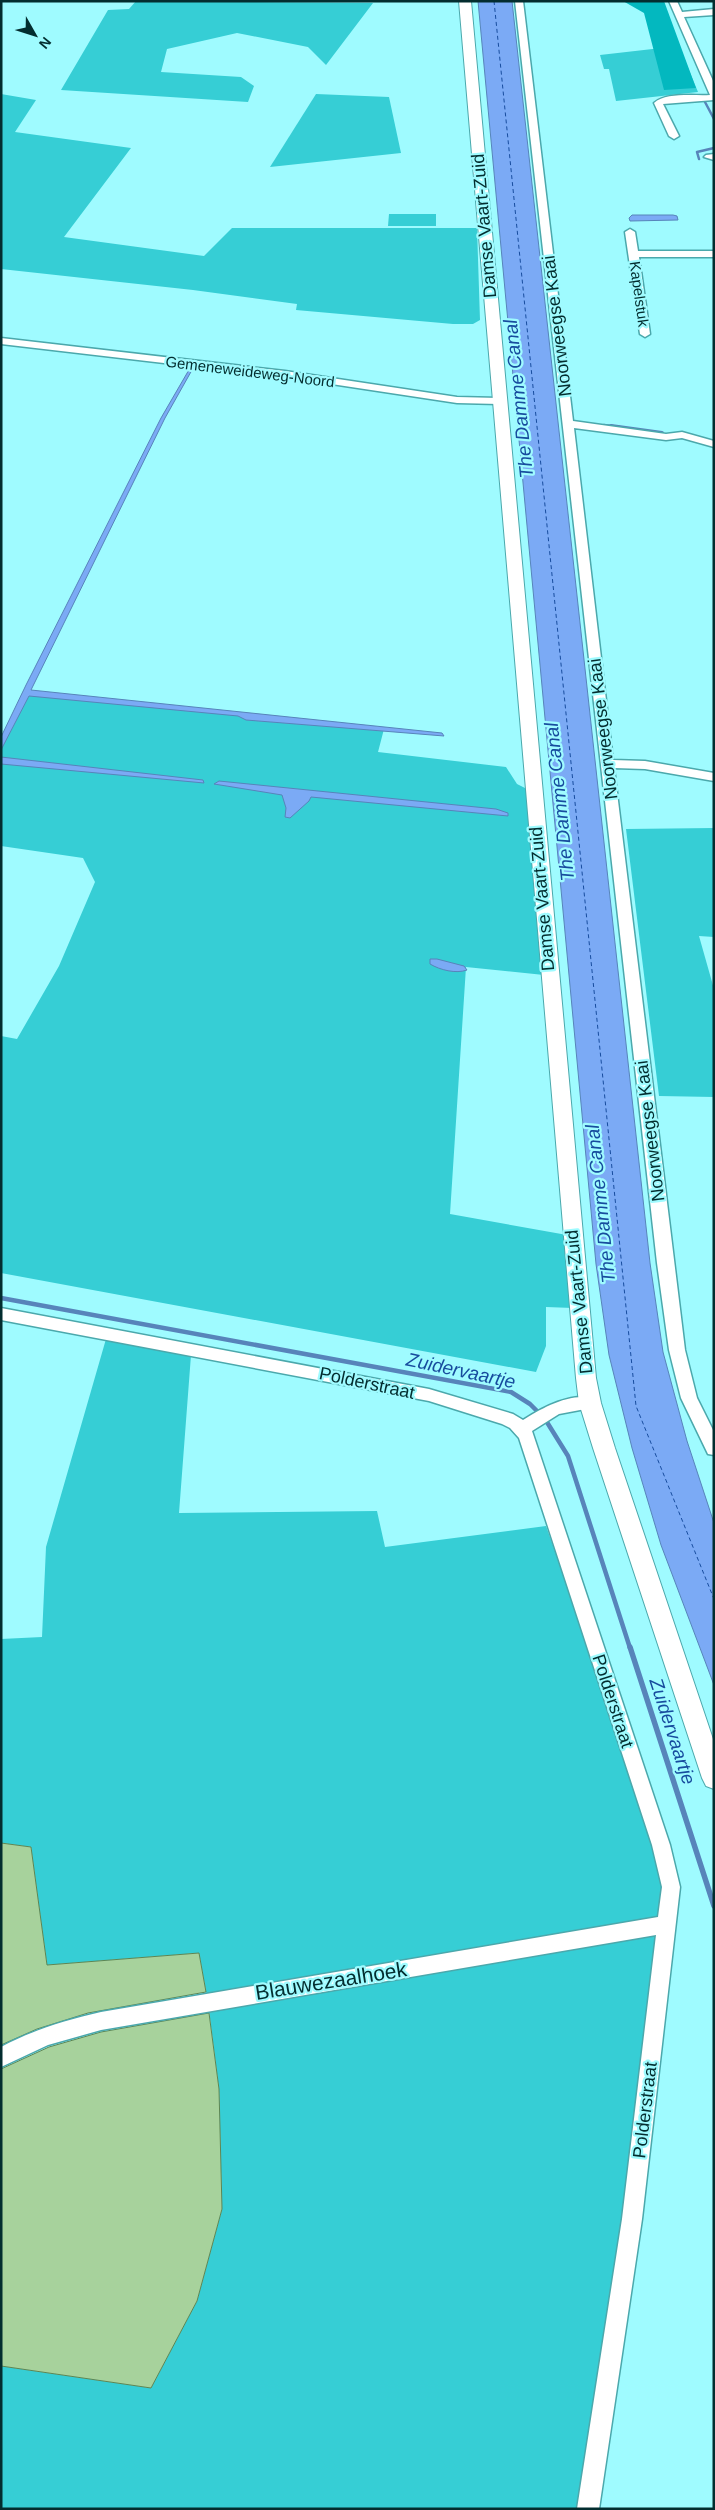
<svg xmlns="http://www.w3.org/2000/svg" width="715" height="2510" font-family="Arial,sans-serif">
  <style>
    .green { fill: #36ced5 }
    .forest { fill: #03b8bf }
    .water { fill: #7baaf5; stroke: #5784ba }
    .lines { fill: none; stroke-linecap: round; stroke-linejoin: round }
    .stream-far3 { stroke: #5784ba; stroke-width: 2.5 }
    .stream-far2 { stroke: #5784ba; stroke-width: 4 }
    .stream-far1 { stroke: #5784ba; stroke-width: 4.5 }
    .stream { stroke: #5784ba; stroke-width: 5.5 }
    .ferry { stroke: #174c9e; stroke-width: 1; stroke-dasharray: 4 3; stroke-linecap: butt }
    .building { fill: #a7d29c; stroke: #5d8552 }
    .minor-casing { stroke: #4ba8ac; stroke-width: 3 }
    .tertiary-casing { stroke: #4ba8ac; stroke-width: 2 }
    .minor { fill: #fff; fill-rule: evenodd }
    .tertiary { fill: #fff; fill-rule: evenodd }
    .labels { text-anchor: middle; stroke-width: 4.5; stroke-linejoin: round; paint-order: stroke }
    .far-street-label { font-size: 15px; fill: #032d2f; stroke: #9ffbff }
    .street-label { font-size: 18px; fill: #032d2f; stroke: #9ffbff }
    .water-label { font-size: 19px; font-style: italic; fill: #174c9e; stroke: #9ffbff }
    .near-street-label { font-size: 21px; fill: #032d2f; stroke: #9ffbff }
  </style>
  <rect width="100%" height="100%" fill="#9ffbff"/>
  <!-- green -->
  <g class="green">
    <polygon points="136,1 373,3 326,65 308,47 237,33 167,49 161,72 241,77 254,86 248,102 61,90 108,10 129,9"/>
    <polygon points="679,46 698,92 616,101 609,69 604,69 600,55"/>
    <polygon points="1,94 36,100 15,132 131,148 64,237 204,256 232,228 477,228 480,320 473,324 453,324 296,310 297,304 193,290 1,269"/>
    <polygon points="316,94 389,97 401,153 270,167"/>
    <polygon points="389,214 436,214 436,226 388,226"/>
    <polygon points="28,693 384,729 378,752 506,767 517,784 529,790 544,975 466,967 450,1214 567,1235 573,1308 546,1307 546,1346 536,1372 1,1273 1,1036 17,1039 59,966 95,882 83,858 1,846 1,742"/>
    <polygon points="714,828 714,937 699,936 714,989 714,1097 659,1096 626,829"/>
    <polygon points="106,1339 191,1355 179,1513 377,1511 385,1547 546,1526 661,1845 671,1887 588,2509 1,2509 1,2366 151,2388 197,2301 222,2209 219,2089 208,2003 199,1953 47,1965 31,1847 1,1843 1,1639 42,1637 46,1547"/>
  </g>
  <!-- forest -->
  <polygon class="forest" points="623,1 664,1 696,88 664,90 644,13"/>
  <!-- water -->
  <g class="water">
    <polygon points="478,1 512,1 650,1263 663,1352 687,1441 714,1523 714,1685 661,1545 632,1448 609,1355 596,1264"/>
    <polygon points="632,215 673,215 677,216 678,220 630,221 629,218"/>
    <polygon points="190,368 192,370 165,418 31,690 442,733 444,736 246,720 238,716 29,696 1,750 1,737 26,685 161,418"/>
    <polygon points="1,757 203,780 204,783 1,764"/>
    <polygon points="219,781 496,809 508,813 508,816 311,797 309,801 290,818 285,817 286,808 282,795 214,784"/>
    <path d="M 430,959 L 437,959 L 464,966 L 467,970 C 456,974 440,970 430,964 Z"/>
  </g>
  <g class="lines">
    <!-- stream-far3 -->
    <g class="stream-far3">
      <polyline points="705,102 714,119"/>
      <polyline points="699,159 697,152 714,148"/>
      <polyline points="604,425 620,427"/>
    </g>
    <!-- stream-far2 -->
    <polyline class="stream-far2" points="611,426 662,433"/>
    <!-- stream-far1 -->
    <polyline class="stream-far1" points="1,1298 511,1392 530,1404 545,1419 568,1456 630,1648"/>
    <!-- stream -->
    <polyline class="stream" points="630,1647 714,1906"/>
    <!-- ferry -->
    <polyline class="ferry" points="494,1 636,1406 714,1599"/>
  </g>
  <!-- building -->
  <g class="building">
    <polygon points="1,1843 31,1847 47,1965 199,1953 206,1992 88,2013 37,2029 1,2045"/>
    <polygon points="209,2013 219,2089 222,2209 197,2301 151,2388 1,2366 1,2069 49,2047 101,2032"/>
  </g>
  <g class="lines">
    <!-- minor casing -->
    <g class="minor-casing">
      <g id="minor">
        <polygon points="515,1 523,1 573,421 666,434 682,432 714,441 714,447 682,438 666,440 574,428 613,760 645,761 714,773 714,781 645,769 614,768 685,1350 697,1398 714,1432 714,1455 708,1454 681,1398 669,1350 657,1263"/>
        <path d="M 669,1 L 677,1 L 682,12 L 714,9 L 714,15 L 684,17 L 714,83 L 714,100 L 663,104 L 679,136 L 674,139 L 669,136 L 654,103 C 666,92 694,96 710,95 Z"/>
        <polygon points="714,154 714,160 704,157 706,155"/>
        <polygon points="630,229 635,232 638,251 714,251 714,257 639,257 650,334 645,337 640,334 625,232"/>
        <polygon points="1,338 285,371 457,397 499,398 504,401 499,404 457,403 285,377 1,344"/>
        <path d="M 1,1308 L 429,1389 L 513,1414 L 523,1420 C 542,1408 572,1391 596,1399 L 598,1403 L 596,1407 L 559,1414 L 532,1431 L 670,1845 L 680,1887 L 642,2219 L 599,2509 L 577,2509 L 622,2219 L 656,1935 L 101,2030 L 48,2045 L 1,2067 L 1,2047 C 33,2030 66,2020 101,2012 L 658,1917 L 662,1887 L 652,1845 L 519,1438 L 510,1428 L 502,1424 L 429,1401 L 1,1320 Z"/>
      </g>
    </g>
    <!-- tertiary casing -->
    <g class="tertiary-casing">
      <polygon id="tertiary" points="459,1 471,1 596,1378 601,1403 615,1448 714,1742 714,1789 706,1786 702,1778 593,1448 579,1403 576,1378"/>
    </g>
    <!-- minor -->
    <use href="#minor" class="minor"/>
    <!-- tertiary -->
    <use href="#tertiary" class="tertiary"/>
  </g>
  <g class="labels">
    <!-- far-street labels -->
    <g class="far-street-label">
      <text transform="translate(639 294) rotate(82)" y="5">Kapelstuk</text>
      <text transform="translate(250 372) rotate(7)" y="5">Gemeneweideweg-Noord</text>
    </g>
    <!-- street labels -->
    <g class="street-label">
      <text transform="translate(484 226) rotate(-95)" y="6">Damse Vaart-Zuid</text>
      <text transform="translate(557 326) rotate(-97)" y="6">Noorweegse Kaai</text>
      <text transform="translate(603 729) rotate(-97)" y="6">Noorweegse Kaai</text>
      <text transform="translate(542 899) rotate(-95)" y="6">Damse Vaart-Zuid</text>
      <text transform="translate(650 1131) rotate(-97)" y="6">Noorweegse Kaai</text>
      <text transform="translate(579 1302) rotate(-96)" y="6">Damse Vaart-Zuid</text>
      <text transform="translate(367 1383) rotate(12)" y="6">Polderstraat</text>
      <text transform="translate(613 1701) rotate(72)" y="6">Polderstraat</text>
      <text transform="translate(645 2110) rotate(-83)" y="6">Polderstraat</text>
    </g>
    <!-- water labels -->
    <g class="water-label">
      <text transform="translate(518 399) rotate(-96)" y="7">The Damme Canal</text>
      <text transform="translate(559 802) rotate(-96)" y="7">The Damme Canal</text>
      <text transform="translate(600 1204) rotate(-96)" y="7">The Damme Canal</text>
      <text transform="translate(461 1370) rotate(12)" y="7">Zuidervaartje</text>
      <text transform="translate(673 1731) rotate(72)" y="7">Zuidervaartje</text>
    </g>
    <!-- near-street labels -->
    <g class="near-street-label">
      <text transform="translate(331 1981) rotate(-9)" y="7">Blauwezaalhoek</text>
    </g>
  </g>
  <!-- border -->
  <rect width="715" height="2510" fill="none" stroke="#032d2f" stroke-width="5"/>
  <!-- north arrow -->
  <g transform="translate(35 35) rotate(129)" stroke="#9ffbff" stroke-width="4" paint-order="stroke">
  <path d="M0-4L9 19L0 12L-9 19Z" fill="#032d2f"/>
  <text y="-8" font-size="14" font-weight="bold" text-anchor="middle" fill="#032d2f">N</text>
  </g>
</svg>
